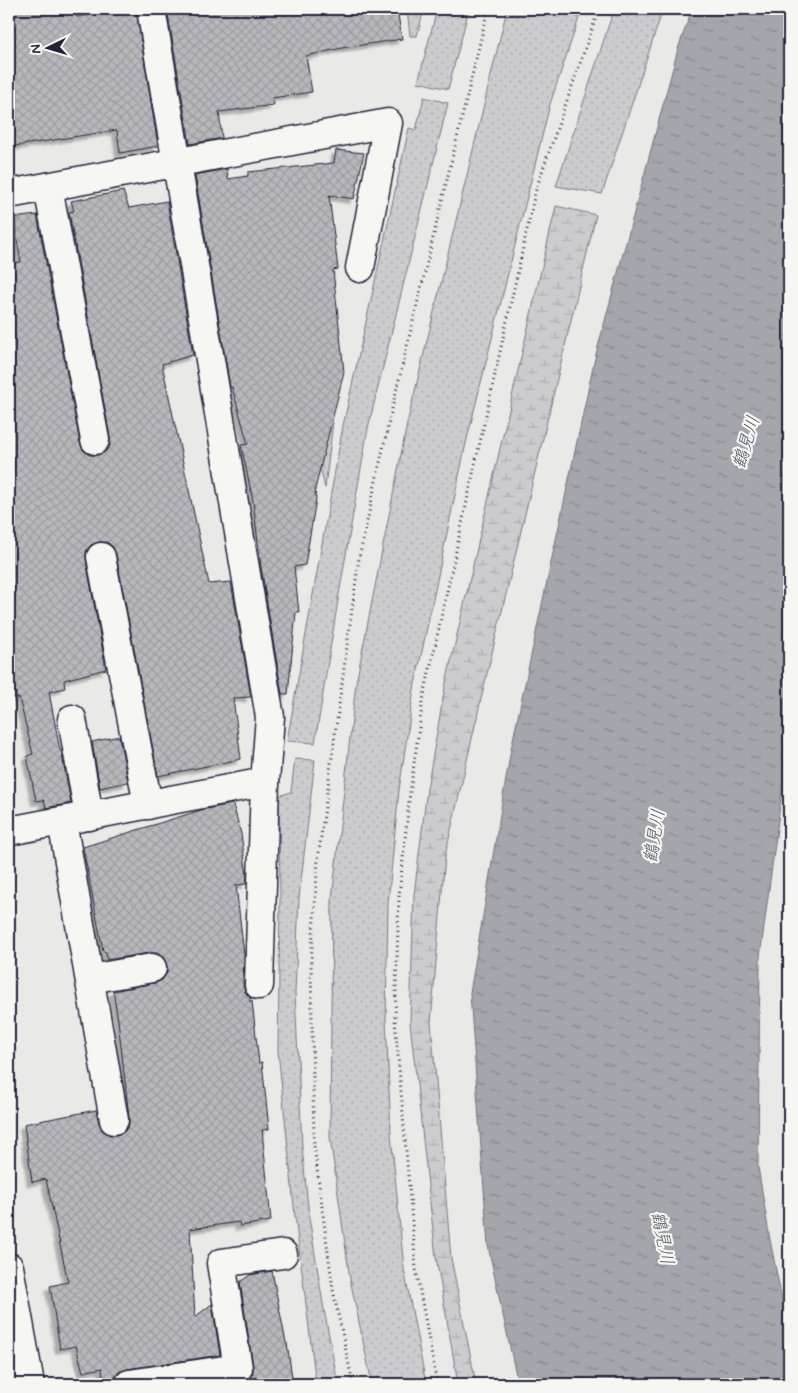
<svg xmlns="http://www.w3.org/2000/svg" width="798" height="1393" font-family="Mynerve,'Klee One',sans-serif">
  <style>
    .grass { fill: url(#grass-dots); stroke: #777784 }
    .forest { fill: url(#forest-crowns); stroke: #777784 }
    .wetland { fill: url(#wetland-marsh); stroke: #777784 }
    .water { fill: url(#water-ripples); stroke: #71717f }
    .building { fill: url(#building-cross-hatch); stroke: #22223b; filter: url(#shadow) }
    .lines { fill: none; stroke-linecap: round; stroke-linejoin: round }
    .minor-casing { stroke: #22223b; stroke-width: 31 }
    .path { stroke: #22223b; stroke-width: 3; stroke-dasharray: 1 4; stroke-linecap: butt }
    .minor { stroke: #f6f6f2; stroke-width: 28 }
    .labels { text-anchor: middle; stroke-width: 4.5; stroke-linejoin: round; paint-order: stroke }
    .water-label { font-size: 18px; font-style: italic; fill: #565668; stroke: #f6f6f2 }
  </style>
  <defs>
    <pattern id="grass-dots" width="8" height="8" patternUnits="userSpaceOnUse" patternTransform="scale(1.25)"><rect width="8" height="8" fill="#ccccce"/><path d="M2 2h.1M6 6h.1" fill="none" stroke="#afafb2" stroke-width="1.8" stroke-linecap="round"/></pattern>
    <pattern id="forest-crowns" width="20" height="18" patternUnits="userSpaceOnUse" patternTransform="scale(1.25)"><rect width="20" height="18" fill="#ccccce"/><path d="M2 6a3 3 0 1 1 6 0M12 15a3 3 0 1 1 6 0" fill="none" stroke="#afafb2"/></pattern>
    <pattern id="wetland-marsh" width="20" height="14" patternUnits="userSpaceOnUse" patternTransform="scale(1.25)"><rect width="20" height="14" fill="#ccccce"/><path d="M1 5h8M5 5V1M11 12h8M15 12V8" fill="none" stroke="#afafb2"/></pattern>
    <pattern id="water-ripples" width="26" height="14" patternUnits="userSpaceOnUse" patternTransform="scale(1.25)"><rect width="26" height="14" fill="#a5a5ac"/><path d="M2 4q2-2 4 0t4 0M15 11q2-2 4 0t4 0" fill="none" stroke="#86868d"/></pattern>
    <pattern id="building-cross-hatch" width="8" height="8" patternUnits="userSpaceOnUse" patternTransform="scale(1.25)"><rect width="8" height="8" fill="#b8b8bc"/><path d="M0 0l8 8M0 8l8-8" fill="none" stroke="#9e9ea2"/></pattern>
    <filter id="shadow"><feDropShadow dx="-4.5" dy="4.5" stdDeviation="1" flood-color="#0004"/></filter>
  </defs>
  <rect width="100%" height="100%" fill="#e9e9e7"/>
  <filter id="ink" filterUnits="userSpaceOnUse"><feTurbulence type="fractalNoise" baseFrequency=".02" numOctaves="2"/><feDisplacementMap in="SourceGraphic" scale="10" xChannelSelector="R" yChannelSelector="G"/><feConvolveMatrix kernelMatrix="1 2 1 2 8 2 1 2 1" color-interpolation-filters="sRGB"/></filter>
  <g filter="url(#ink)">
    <!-- grass -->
    <g class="grass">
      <polygon points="407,9 424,9 417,36 410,36"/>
      <polygon points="437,9 469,9 448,89 418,82"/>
      <polygon points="507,9 582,9 550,104 466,443 414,689 399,790 388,903 386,1020 391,1134 404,1269 426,1384 372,1384 350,1279 330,1137 332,899 356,683 407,424"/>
      <polygon points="614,9 663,9 602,194 556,186"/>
      <polygon points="424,97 448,103 368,428 338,600 315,743 287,741 343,426 409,128 416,130"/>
      <polygon points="295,759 315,760 299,898 295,992 302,1147 309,1217 323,1304 338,1384 316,1384 295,1216 278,1051 280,903 279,796 291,792"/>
    </g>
    <!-- forest -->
    <polygon class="forest" points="333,422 325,488 314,442 303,426"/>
    <!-- wetland -->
    <polygon class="wetland" points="556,206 596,215 482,695 445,856 431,1022 451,1258 476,1384 458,1384 436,1257 410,1022 414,895 427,789 445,687"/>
    <!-- water -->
    <polygon class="water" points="692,9 789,9 789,737 760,957 758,1167 770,1240 789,1335 789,1384 518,1384 488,1246 470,993 511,749 595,358 678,49"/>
    <!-- building -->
    <g class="building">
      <polygon points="9,9 75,9 77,17 123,9 136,9 158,146 120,153 117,130 9,147"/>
      <polygon points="167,9 397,9 402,39 342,48 306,56 312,92 272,98 274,105 219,112 222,138 190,144"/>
      <polygon points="336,150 364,153 354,199 329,195 338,269 333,270 344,372 315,489 316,499 305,565 294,567 299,612 296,612 288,694 282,694 261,567 253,501 241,445 248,444 232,387 230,387 195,175 227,169 228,179 248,176 248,172 334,163"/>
      <polygon points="123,191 129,208 167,201 193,355 162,364 209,584 231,582 251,697 233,698 241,759 158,776 116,554 113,547 107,542 99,542 91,545 86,551 86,560 106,669 64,680 65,688 49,692 60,750 61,750 71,803 46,808 44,800 36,801 27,756 33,754 19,698 17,699 9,671 9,263 21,262 13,218 37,215 80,443 83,450 89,455 98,455 105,452 110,446 110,437 69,212 74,211 71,201"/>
      <polygon points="119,736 128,782 100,788 92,742"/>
      <polygon points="233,804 241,834 247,876 246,884 236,885 244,955 243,985 245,992 250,997 250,1002 252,1001 259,1063 262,1062 269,1129 262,1130 271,1221 240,1226 239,1222 190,1229 195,1317 212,1304 220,1355 127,1369 119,1372 115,1378 114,1384 103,1384 102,1368 83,1372 76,1346 60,1349 50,1286 68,1282 46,1179 32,1182 24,1124 96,1110 99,1123 102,1130 109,1135 116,1135 124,1132 129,1125 129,1117 118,1020 113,991 155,983 162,980 167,973 167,966 164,958 157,953 149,953 107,960 106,952 103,951 83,847 201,810"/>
      <polygon points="272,1271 286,1343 287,1343 293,1384 235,1384 248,1380 253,1373 253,1366 240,1282 250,1275"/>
    </g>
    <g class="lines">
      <!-- minor casing -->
      <g class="minor-casing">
        <g id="minor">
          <polyline points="151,9 270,717 265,782 259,985"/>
          <polyline points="48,187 95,440"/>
          <polyline points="9,194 388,123 360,268"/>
          <polyline points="101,557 148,805"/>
          <polyline points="72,719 89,816"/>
          <polyline points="62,821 114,1120"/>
          <polyline points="9,831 265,782"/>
          <polyline points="90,979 152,968"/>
          <polyline points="9,1267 30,1384"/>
          <polyline points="129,1384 238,1368 221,1263 283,1254"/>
        </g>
      </g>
      <!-- path -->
      <g class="path">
        <polyline points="353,1384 333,1290 314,1146 311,962 318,859 359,558 390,417 488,9"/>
        <polyline points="437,1384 416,1269 395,1020 399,896 410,792 423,700 536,189 599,9"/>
      </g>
      <!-- minor -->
      <use href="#minor" class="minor"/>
    </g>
  </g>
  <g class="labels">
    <!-- water labels -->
    <g class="water-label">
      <text transform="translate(746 442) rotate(-73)" y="6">鶴見川</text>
      <text transform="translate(654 836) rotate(-81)" y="6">鶴見川</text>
      <text transform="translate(663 1238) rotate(79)" y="6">鶴見川</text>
    </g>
  </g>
  <!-- margin -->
  <rect width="798" height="1393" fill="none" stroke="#f6f6f2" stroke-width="30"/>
  <rect x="15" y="15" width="768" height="1363" fill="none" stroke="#22223b" stroke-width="2" filter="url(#ink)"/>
  <!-- north arrow -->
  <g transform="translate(48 48) rotate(265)" stroke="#f6f6f2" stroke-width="4" paint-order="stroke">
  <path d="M0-4L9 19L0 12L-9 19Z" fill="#22223b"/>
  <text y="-8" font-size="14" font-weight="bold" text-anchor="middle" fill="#22223b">N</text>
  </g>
</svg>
